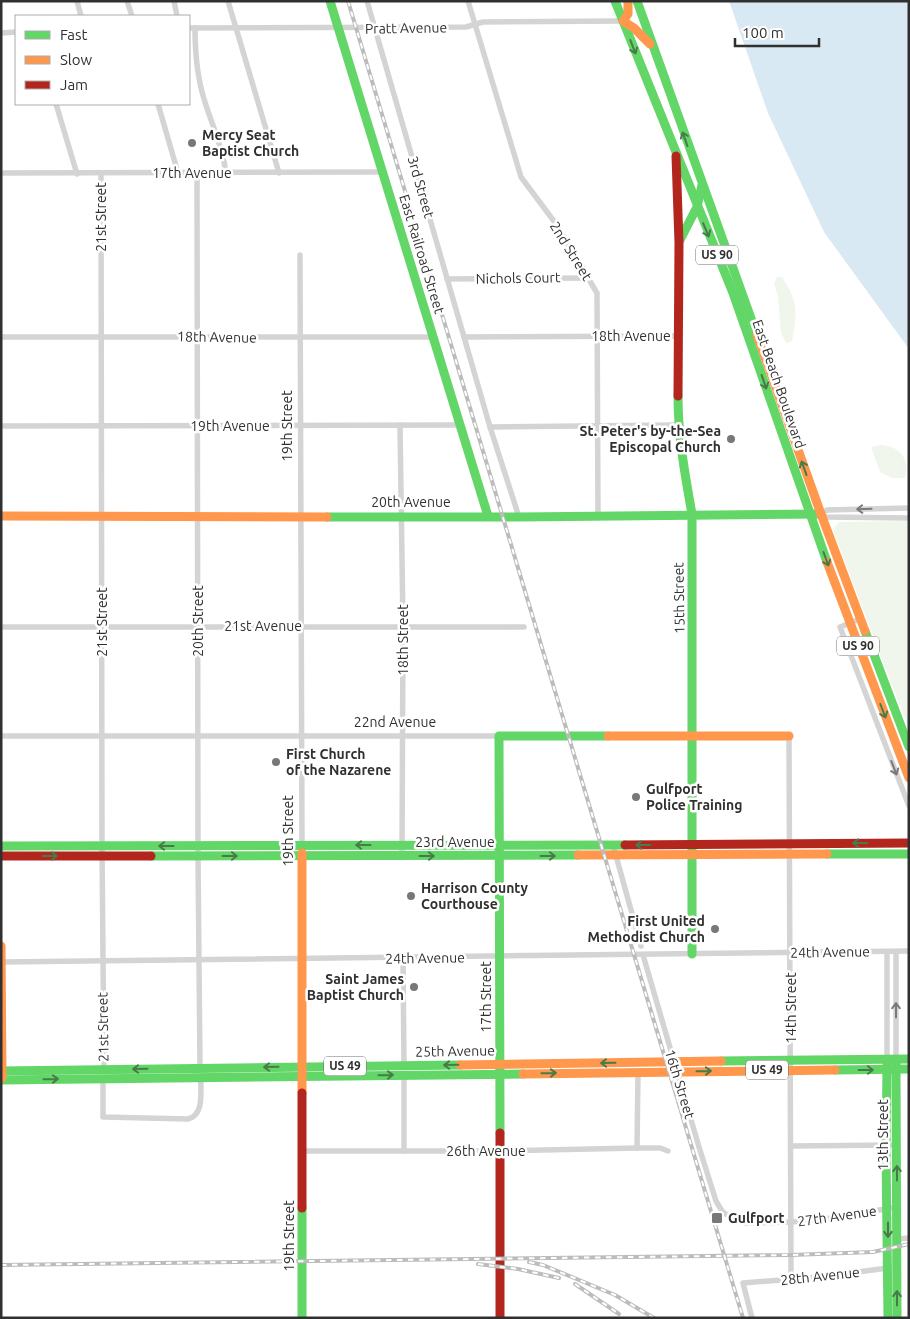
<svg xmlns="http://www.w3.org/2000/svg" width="910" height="1319" font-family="Ubuntu,sans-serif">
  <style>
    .green { fill: #f1f6ec }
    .water { fill: #d9e9f3 }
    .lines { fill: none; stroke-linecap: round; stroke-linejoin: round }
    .street { stroke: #d4d4d4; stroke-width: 5.5 }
    .fast { stroke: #63d668; stroke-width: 9 }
    .slow { stroke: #ff974d; stroke-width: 9 }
    .jam { stroke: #b3261e; stroke-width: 9 }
    .rail-casing { stroke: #bcbcbc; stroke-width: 4 }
    .rail { stroke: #fff; stroke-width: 2; stroke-dasharray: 5.5; stroke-linecap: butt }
    .oneway { stroke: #477b49 }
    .oneway2 { stroke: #7a7a7a }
    .poi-dot { fill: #787878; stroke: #fff; stroke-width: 2 }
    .labels { text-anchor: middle; stroke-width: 5; stroke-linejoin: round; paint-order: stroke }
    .shield { fill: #fff; stroke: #6e6e6e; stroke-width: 1 }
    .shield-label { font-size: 12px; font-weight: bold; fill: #303030 }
    .street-label { font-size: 14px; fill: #303030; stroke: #fff }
    .poi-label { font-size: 14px; font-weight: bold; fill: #303030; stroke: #fff; text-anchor: start }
  </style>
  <rect width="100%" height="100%" fill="#fff"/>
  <!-- green -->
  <g class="green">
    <path d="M 777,277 L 782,277 C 798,302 798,312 792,341 L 786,343 L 781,333 L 778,296 L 774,284 Z"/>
    <path d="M 881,445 C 900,446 910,459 905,478 L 892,478 L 880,472 L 871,447 Z"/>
    <polygon points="909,521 909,730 834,533 834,528 839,522"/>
  </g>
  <!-- water -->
  <polygon class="water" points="729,1 909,1 909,349 824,232 768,113"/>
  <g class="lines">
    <!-- street -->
    <g class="street">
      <polyline points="77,1 81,16"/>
      <polyline points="127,1 132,16"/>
      <polyline points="174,1 177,16"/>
      <polyline points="228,1 279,173"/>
      <polyline points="367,1 490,427 519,517"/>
      <polyline points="468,1 521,177 556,224 597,293 598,516"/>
      <polyline points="189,28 466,27 483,22 623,21"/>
      <path d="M 195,28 C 195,53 197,78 205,102 C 212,125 223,148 226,173"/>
      <polyline points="1,33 16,32"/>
      <polyline points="56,104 77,174"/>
      <polyline points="158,104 178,173"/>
      <polyline points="1,173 383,172"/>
      <polyline points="197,173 198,856 200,1068"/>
      <polyline points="101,174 102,846 104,1069"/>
      <polyline points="300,255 302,845"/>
      <polyline points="447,279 589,278"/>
      <polyline points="1,337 433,337"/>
      <polyline points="464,337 678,336"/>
      <polyline points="400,425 403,626 402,856"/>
      <polyline points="1,426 459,425"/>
      <polyline points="490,427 678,425"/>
      <polyline points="821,514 827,510 909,508"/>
      <polyline points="821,514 826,517 909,518"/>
      <polyline points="860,619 840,627 909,806"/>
      <polyline points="1,627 524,627"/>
      <polyline points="1,736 499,736"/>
      <polyline points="789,736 791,1279"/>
      <polyline points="613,845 641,946"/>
      <polyline points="887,952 887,1059"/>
      <polyline points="896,952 896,1059"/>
      <polyline points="643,955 699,1147 716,1201 722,1211 734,1221 746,1223 791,1222 832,1218 897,1207"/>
      <polyline points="403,958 404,1066"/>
      <polyline points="1,962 909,951"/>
      <path d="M 103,1078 L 103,1117 L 188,1119 C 205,1114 200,1092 201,1077"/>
      <polyline points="791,1146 897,1145"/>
      <polyline points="637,1148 638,1072"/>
      <polyline points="303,1151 500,1151 637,1148 660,1148 668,1151"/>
      <polyline points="404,1151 404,1075"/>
      <polyline points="897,1239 909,1238"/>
      <polyline points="752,1318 743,1283 819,1277 888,1268"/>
    </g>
    <!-- fast -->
    <g class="fast">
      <polyline points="330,1 488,516"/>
      <polyline points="615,1 733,293 827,562"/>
      <polyline points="637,1 757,335"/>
      <polyline points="680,240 697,207 702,185"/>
      <path d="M 678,396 C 678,437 685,475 692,514 L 692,954"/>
      <polyline points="327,517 519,517 821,514"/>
      <polyline points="865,631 909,747"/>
      <polyline points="1,846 625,845"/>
      <polyline points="827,854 909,854"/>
      <polyline points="151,856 578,855"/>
      <polyline points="721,1061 909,1059"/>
      <polyline points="896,1063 897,1318"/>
      <polyline points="887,1064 886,1154 888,1318"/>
      <polyline points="835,1070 909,1069"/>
      <polyline points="1,1071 460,1065"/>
      <polyline points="1,1080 523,1074"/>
      <polyline points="500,1133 499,736 608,736"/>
      <polyline points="302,1208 302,1318"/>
    </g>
    <!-- slow -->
    <g class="slow">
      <polyline points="628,1 628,14 623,21 634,28 650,44"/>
      <polyline points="757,335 821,514 865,631"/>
      <polyline points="1,516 327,517"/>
      <polyline points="827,562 909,778"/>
      <polyline points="608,736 789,736"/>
      <polyline points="302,853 302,1093"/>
      <polyline points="578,855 827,854"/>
      <polyline points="1,946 2,1078"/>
      <polyline points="460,1065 721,1061"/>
      <polyline points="523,1074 835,1070"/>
    </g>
    <!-- jam -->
    <g class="jam">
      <polyline points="676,156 679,243 678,396"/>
      <polyline points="625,845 909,843"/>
      <polyline points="1,856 151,856"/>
      <polyline points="302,1093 302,1208"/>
      <polyline points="500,1133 500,1318"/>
    </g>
    <!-- rail casing -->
    <g class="rail-casing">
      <g id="rail">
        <polyline points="348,1 743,1318"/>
        <polyline points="529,1262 543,1265 615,1295 654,1318"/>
        <polyline points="478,1264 518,1269 559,1278"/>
        <polyline points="1,1265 791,1255 873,1252 909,1244"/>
        <polyline points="575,1284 619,1314"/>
      </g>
    </g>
    <!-- rail -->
    <use href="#rail" class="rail"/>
  </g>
  <!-- one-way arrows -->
  <defs><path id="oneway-shaft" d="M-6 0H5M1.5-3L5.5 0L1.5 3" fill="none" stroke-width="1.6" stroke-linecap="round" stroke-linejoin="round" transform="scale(1.25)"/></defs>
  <g class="oneway">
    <use href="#oneway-shaft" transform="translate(633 47) rotate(69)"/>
    <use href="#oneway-shaft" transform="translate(685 139) rotate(-109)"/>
    <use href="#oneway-shaft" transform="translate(706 230) rotate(67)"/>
    <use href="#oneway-shaft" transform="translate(764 382) rotate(71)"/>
    <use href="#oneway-shaft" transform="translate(804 468) rotate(-110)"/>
    <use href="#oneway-shaft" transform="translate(826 559) rotate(70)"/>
    <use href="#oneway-shaft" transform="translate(883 711) rotate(69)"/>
    <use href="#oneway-shaft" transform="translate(860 843) rotate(180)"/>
    <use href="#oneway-shaft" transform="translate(363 845) rotate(-180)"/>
    <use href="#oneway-shaft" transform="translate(643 845) rotate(180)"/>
    <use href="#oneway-shaft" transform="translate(166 846) rotate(180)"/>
    <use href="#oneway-shaft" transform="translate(50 856)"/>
    <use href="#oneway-shaft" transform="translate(230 856)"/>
    <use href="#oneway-shaft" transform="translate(427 856)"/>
    <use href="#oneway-shaft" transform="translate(548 856)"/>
    <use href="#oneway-shaft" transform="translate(608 1063) rotate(179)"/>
    <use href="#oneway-shaft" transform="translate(451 1065) rotate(179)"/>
    <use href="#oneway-shaft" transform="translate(271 1067) rotate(179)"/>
    <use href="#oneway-shaft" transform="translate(140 1069) rotate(179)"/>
    <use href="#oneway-shaft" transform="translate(866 1070)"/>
    <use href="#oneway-shaft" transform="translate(704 1071) rotate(-1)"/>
    <use href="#oneway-shaft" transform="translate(549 1073) rotate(-1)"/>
    <use href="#oneway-shaft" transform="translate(386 1075) rotate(-1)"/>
    <use href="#oneway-shaft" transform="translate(51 1079) rotate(-1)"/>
    <use href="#oneway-shaft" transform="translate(897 1173) rotate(-90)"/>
    <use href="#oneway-shaft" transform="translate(888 1230) rotate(90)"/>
    <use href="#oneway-shaft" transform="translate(897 1298) rotate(-90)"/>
  </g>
  <g class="oneway2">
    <use href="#oneway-shaft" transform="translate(864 509) rotate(178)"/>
    <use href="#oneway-shaft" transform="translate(894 768) rotate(69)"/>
    <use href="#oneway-shaft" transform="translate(896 1010) rotate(-90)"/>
  </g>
  <!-- markers -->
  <g class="poi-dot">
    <circle cx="192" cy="143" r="5"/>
    <circle cx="731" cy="439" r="5"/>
    <circle cx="276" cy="762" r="5"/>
    <circle cx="636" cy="797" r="5"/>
    <circle cx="411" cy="896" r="5"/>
    <circle cx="715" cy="929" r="5"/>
    <circle cx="414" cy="987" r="5"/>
    <rect x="711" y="1212" width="12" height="12" rx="2.5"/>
  </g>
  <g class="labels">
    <!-- shield labels -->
    <g class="shield">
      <rect x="696" y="245.5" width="42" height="19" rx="4"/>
      <rect x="837" y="636.5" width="42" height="19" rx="4"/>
      <rect x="324" y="1056.5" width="42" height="19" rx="4"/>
      <rect x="746" y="1060.5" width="42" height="19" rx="4"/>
    </g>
    <g class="shield-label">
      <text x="717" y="259">US 90</text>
      <text x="858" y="650">US 90</text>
      <text x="345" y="1070">US 49</text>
      <text x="767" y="1074">US 49</text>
    </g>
    <!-- street labels -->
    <g class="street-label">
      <text transform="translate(406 28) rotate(-1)" y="5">Pratt Avenue</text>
      <text x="192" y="178">17th Avenue</text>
      <text transform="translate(421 187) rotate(74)" y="5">3rd Street</text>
      <text transform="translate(101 217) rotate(-90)" y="5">21st Street</text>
      <text transform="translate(571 251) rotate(58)" y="5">2nd Street</text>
      <text transform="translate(422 254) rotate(73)" y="5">East Railroad Street</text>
      <text transform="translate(518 278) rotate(-1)" y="5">Nichols Court</text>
      <text x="631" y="341">18th Avenue</text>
      <text transform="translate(217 337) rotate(1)" y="5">18th Avenue</text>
      <text transform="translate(779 384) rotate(71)" y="5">East Beach Boulevard</text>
      <text x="230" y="431">19th Avenue</text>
      <text transform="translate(287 426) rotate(-90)" y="5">19th Street</text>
      <text x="411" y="507">20th Avenue</text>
      <text transform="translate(679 598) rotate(-91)" y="5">15th Street</text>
      <text transform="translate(198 621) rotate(-90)" y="5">20th Street</text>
      <text transform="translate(102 622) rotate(-90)" y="5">21st Street</text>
      <text x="263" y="631">21st Avenue</text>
      <text transform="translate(403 640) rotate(-90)" y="5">18th Street</text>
      <text x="395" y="727">22nd Avenue</text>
      <text transform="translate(288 831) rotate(-90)" y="5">19th Street</text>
      <text x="455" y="847">23rd Avenue</text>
      <text transform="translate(830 952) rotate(-1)" y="5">24th Avenue</text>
      <text transform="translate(425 958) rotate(-1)" y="5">24th Avenue</text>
      <text transform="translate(486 997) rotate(-90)" y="5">17th Street</text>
      <text transform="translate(791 1008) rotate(-90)" y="5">14th Street</text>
      <text transform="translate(103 1027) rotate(-91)" y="5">21st Street</text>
      <text transform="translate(455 1051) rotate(-1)" y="5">25th Avenue</text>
      <text transform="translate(680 1084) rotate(73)" y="5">16th Street</text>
      <text transform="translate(883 1135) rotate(-90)" y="5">13th Street</text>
      <text x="486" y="1156">26th Avenue</text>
      <text transform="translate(837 1216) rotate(-8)" y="5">27th Avenue</text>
      <text transform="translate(289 1236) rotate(-90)" y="5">19th Street</text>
      <text transform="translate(820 1276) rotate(-6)" y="5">28th Avenue</text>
    </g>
    <!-- poi labels -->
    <g class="poi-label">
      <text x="202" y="140">Mercy Seat<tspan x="202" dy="16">Baptist Church</tspan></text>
      <text x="721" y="436" text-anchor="end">St. Peter's by-the-Sea<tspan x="721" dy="16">Episcopal Church</tspan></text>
      <text x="286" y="759">First Church<tspan x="286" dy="16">of the Nazarene</tspan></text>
      <text x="646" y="794">Gulfport<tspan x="646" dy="16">Police Training</tspan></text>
      <text x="421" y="893">Harrison County<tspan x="421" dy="16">Courthouse</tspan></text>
      <text x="705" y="926" text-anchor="end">First United<tspan x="705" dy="16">Methodist Church</tspan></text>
      <text x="404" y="984" text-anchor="end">Saint James<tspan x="404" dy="16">Baptist Church</tspan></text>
      <text x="728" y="1223">Gulfport</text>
    </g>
  </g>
  <!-- border -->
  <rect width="910" height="1319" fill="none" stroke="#303030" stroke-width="5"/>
  <!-- legend -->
  <rect x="15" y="15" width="175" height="90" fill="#ffffff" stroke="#acacac"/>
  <rect x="25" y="31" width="25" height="8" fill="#63d668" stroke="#acacac"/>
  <text x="60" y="40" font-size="15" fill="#303030">Fast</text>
  <rect x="25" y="56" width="25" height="8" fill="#ff974d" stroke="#acacac"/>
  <text x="60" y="65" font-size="15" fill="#303030">Slow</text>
  <rect x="25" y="81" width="25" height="8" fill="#b3261e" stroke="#acacac"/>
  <text x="60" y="90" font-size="15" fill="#303030">Jam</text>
  <!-- scale -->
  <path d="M735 38v8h84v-8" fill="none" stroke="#303030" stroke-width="2.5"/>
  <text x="742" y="38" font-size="15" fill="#303030" stroke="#ffffff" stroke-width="4" paint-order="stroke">100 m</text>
</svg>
